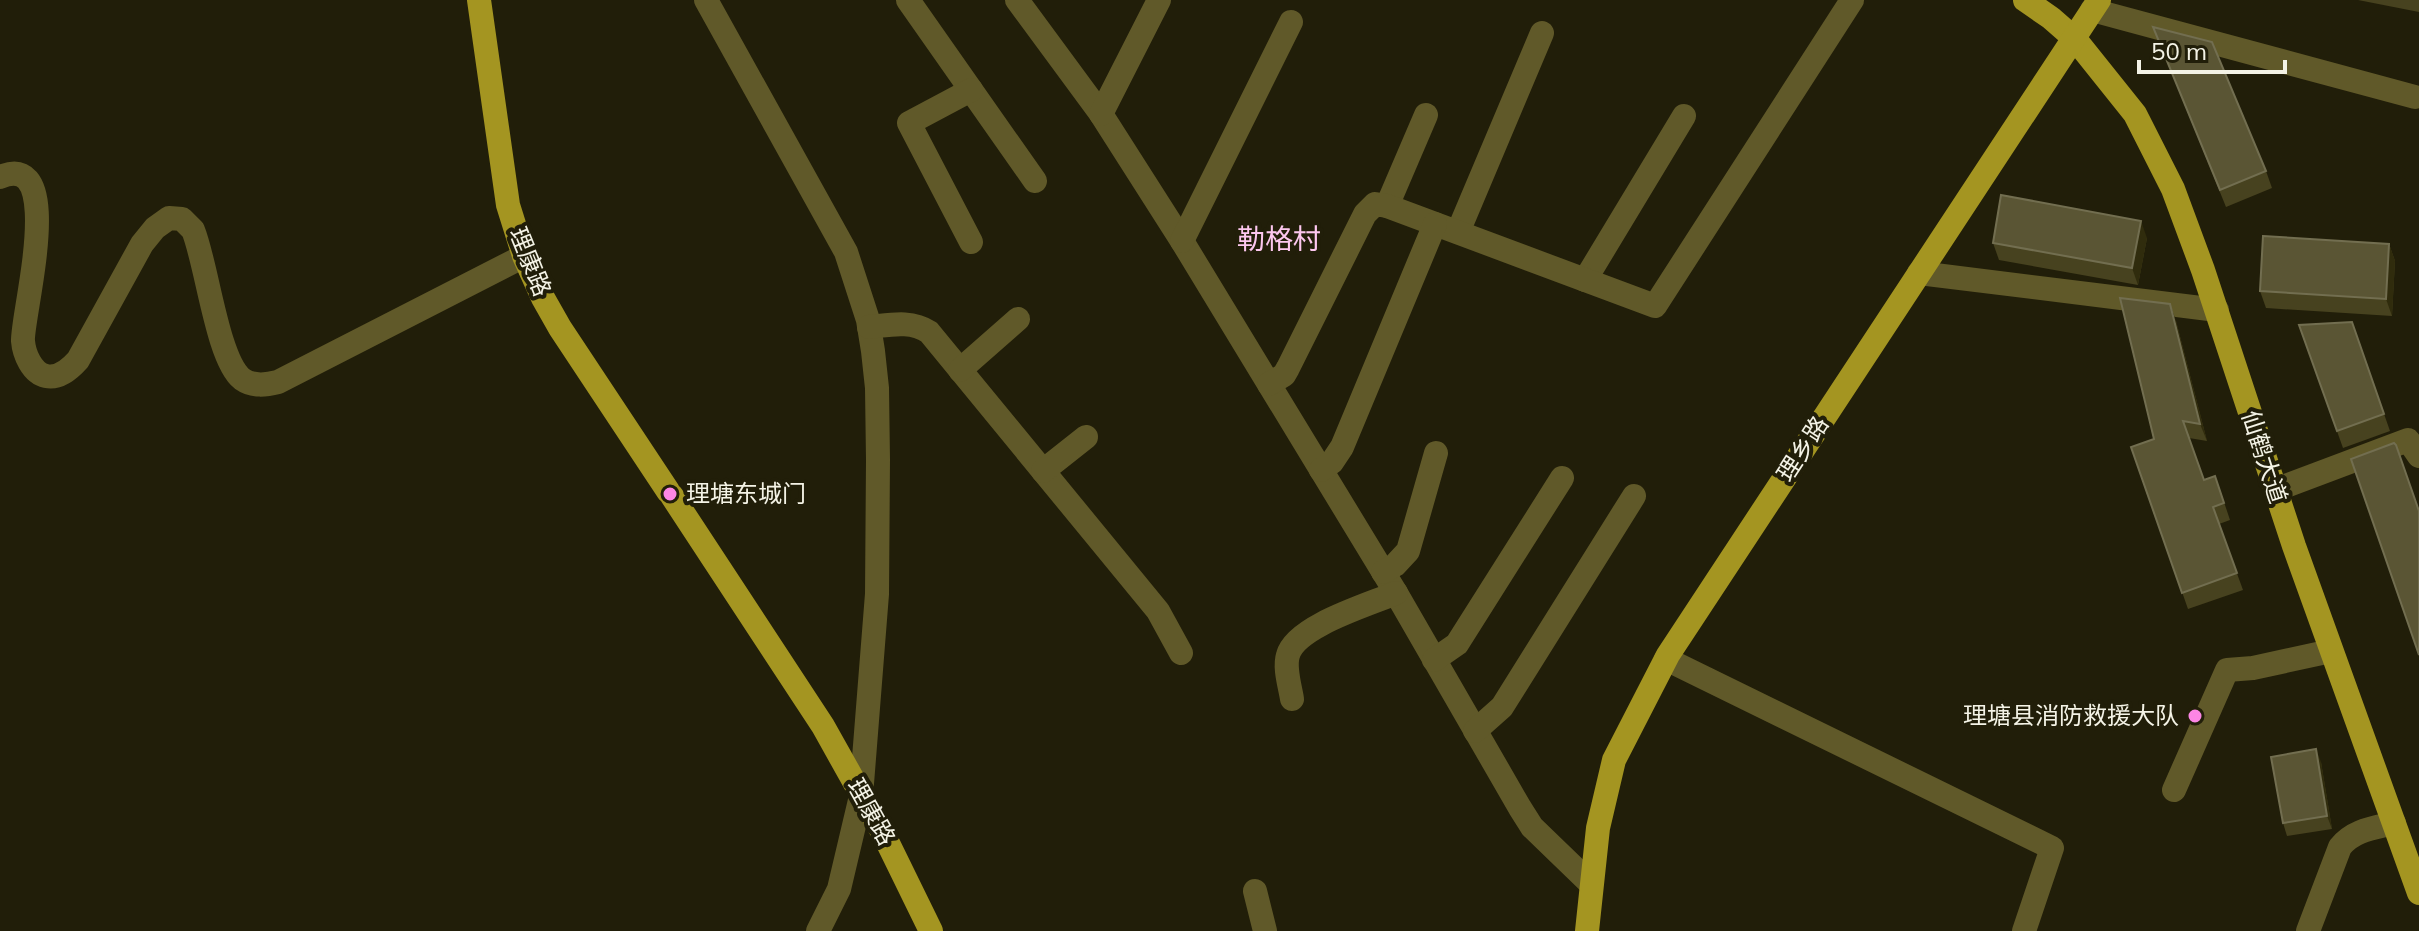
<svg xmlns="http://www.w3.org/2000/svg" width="2419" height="931" font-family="Mulish,'Noto Sans SC',sans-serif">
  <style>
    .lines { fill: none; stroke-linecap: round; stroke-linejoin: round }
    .minor { stroke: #605929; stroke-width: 24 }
    .major { stroke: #a49521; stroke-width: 24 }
    .wall { fill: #47421f }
    .shaded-wall { fill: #302c0d }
    .building { fill: #5a5534; stroke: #726e50; stroke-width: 2 }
    .poi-dot { fill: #fc86e4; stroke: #211e09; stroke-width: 3 }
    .labels { text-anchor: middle; stroke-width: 8; stroke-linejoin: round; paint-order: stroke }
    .street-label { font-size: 24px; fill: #f4f3e6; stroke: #211e09 }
    .poi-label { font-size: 24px; fill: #f4f3e6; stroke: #211e09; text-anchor: start }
    .quarter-label { font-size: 28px; fill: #fcc7ef; stroke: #211e09 }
  </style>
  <rect width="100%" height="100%" fill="#211e09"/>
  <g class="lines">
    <!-- minor -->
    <g class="minor">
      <polyline points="706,0 846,252 868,320 873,351 877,388 878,460 877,594 861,796 839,889 818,931"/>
      <polyline points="908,0 1035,181"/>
      <polyline points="1017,0 1101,114 1182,241 1396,593 1520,808 1532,827 1591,884"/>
      <polyline points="2092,10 2415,97"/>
      <polyline points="1101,114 1159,0"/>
      <path d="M 0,177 C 68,148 21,318 23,341 C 24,354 32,373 46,376 C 59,379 70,369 78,360 L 142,244 L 155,228 L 169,218 L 182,219 L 193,230 C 207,264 217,359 242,379 C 253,387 266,385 278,382 L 524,256"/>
      <polyline points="1387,206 1426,115"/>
      <polyline points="1458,232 1542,33"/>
      <polyline points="1182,241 1291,22"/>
      <polyline points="971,242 909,123 971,90"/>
      <polyline points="1919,273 2217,310"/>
      <polyline points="1585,280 1684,116"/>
      <path d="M 869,327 C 890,325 911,320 929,332 L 1158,611 L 1181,653"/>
      <polyline points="960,370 1018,319"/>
      <polyline points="1269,384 1284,375 1288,368 1365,214 1375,204 1387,206 1655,306 1852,0"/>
      <polyline points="1321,470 1332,462 1342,447 1435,224"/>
      <polyline points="1043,471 1086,437"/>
      <polyline points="2275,490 2408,440 2419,456"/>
      <polyline points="1383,572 1395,565 1408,551 1436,453"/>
      <polyline points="1666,659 2052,848 2024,931"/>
      <polyline points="1434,660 1457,644 1562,478"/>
      <path d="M 1292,699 C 1290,686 1284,668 1288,655 C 1296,626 1368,605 1396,593"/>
      <polyline points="1475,731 1502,707 1634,496"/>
      <polyline points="2174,790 2227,670 2253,668 2331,651"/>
      <polyline points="1255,891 1265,931"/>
      <path d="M 2308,931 L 2340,847 C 2353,830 2374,828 2394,823"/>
    </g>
    <!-- major -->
    <g class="major">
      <polyline points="479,0 508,205 524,256 543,298 560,328 668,491"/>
      <polyline points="2025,0 2051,18 2075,39 2135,114 2173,189 2203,270 2294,546 2419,893"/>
      <polyline points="672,496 823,726 884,835 931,931"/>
      <polyline points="1587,931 1598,828 1614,760 1668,655 2099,0"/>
    </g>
  </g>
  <!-- wall -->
  <g class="wall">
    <polygon points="2358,0 2419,0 2419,12"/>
    <polygon points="2153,27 2266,171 2272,188 2226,207"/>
    <polygon points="2147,238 2138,285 1999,260 1993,243"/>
    <polygon points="2389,244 2395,261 2392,316 2266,308 2260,291"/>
    <polygon points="2176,321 2207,441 2189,438 2204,480 2221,493 2230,520 2219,524 2243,590 2188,609 2131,447 2154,439"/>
    <polygon points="2352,322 2390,431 2343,448 2299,325"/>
    <polygon points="2321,762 2332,829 2287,836 2283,823"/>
  </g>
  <!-- shaded-wall -->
  <g class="shaded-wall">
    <polygon points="2141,221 2147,238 2138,285 2132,268"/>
    <polygon points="2389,244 2395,261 2392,316 2386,299"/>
    <polygon points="2170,304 2176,321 2207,441 2200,424"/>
    <polygon points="2316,749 2321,762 2332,829 2327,816"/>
  </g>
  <!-- building -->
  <g class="building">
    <polygon points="2153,27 2212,42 2266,171 2220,190"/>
    <polygon points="2001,195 2141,221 2132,268 1993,243"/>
    <polygon points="2263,236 2389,244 2386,299 2260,291"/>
    <polygon points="2120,298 2170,304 2200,424 2183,421 2204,480 2215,476 2224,503 2213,507 2237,573 2182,593 2131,447 2154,439"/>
    <polygon points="2352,322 2384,414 2337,431 2299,325"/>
    <polygon points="2394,443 2396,445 2419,511 2419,655 2351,459"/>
    <polygon points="2316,749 2327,816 2283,823 2271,757"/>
  </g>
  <!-- markers -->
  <g class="poi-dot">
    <circle cx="670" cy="494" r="8"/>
    <circle cx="2195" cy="716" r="8"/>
  </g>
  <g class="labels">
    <!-- street labels -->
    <g class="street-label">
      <text transform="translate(530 262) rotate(68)" y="8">理康路</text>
      <text transform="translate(1803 449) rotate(-57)" y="8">理乡路</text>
      <text transform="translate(2264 457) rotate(72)" y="8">仙鹤大道</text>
      <text transform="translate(871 812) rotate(61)" y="8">理康路</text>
    </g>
    <!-- poi labels -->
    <g class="poi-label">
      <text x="686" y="502">理塘东城门</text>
      <text x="2179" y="724" text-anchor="end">理塘县消防救援大队</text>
    </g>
    <!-- quarter labels -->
    <g class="quarter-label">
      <text x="1279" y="249">勒格村</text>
    </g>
  </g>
  <!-- scale -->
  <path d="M2139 60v12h146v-12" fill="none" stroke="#f4f3e6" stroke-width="4"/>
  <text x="2151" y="60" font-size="24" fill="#f4f3e6" stroke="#211e09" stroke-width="6" paint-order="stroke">50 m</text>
</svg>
